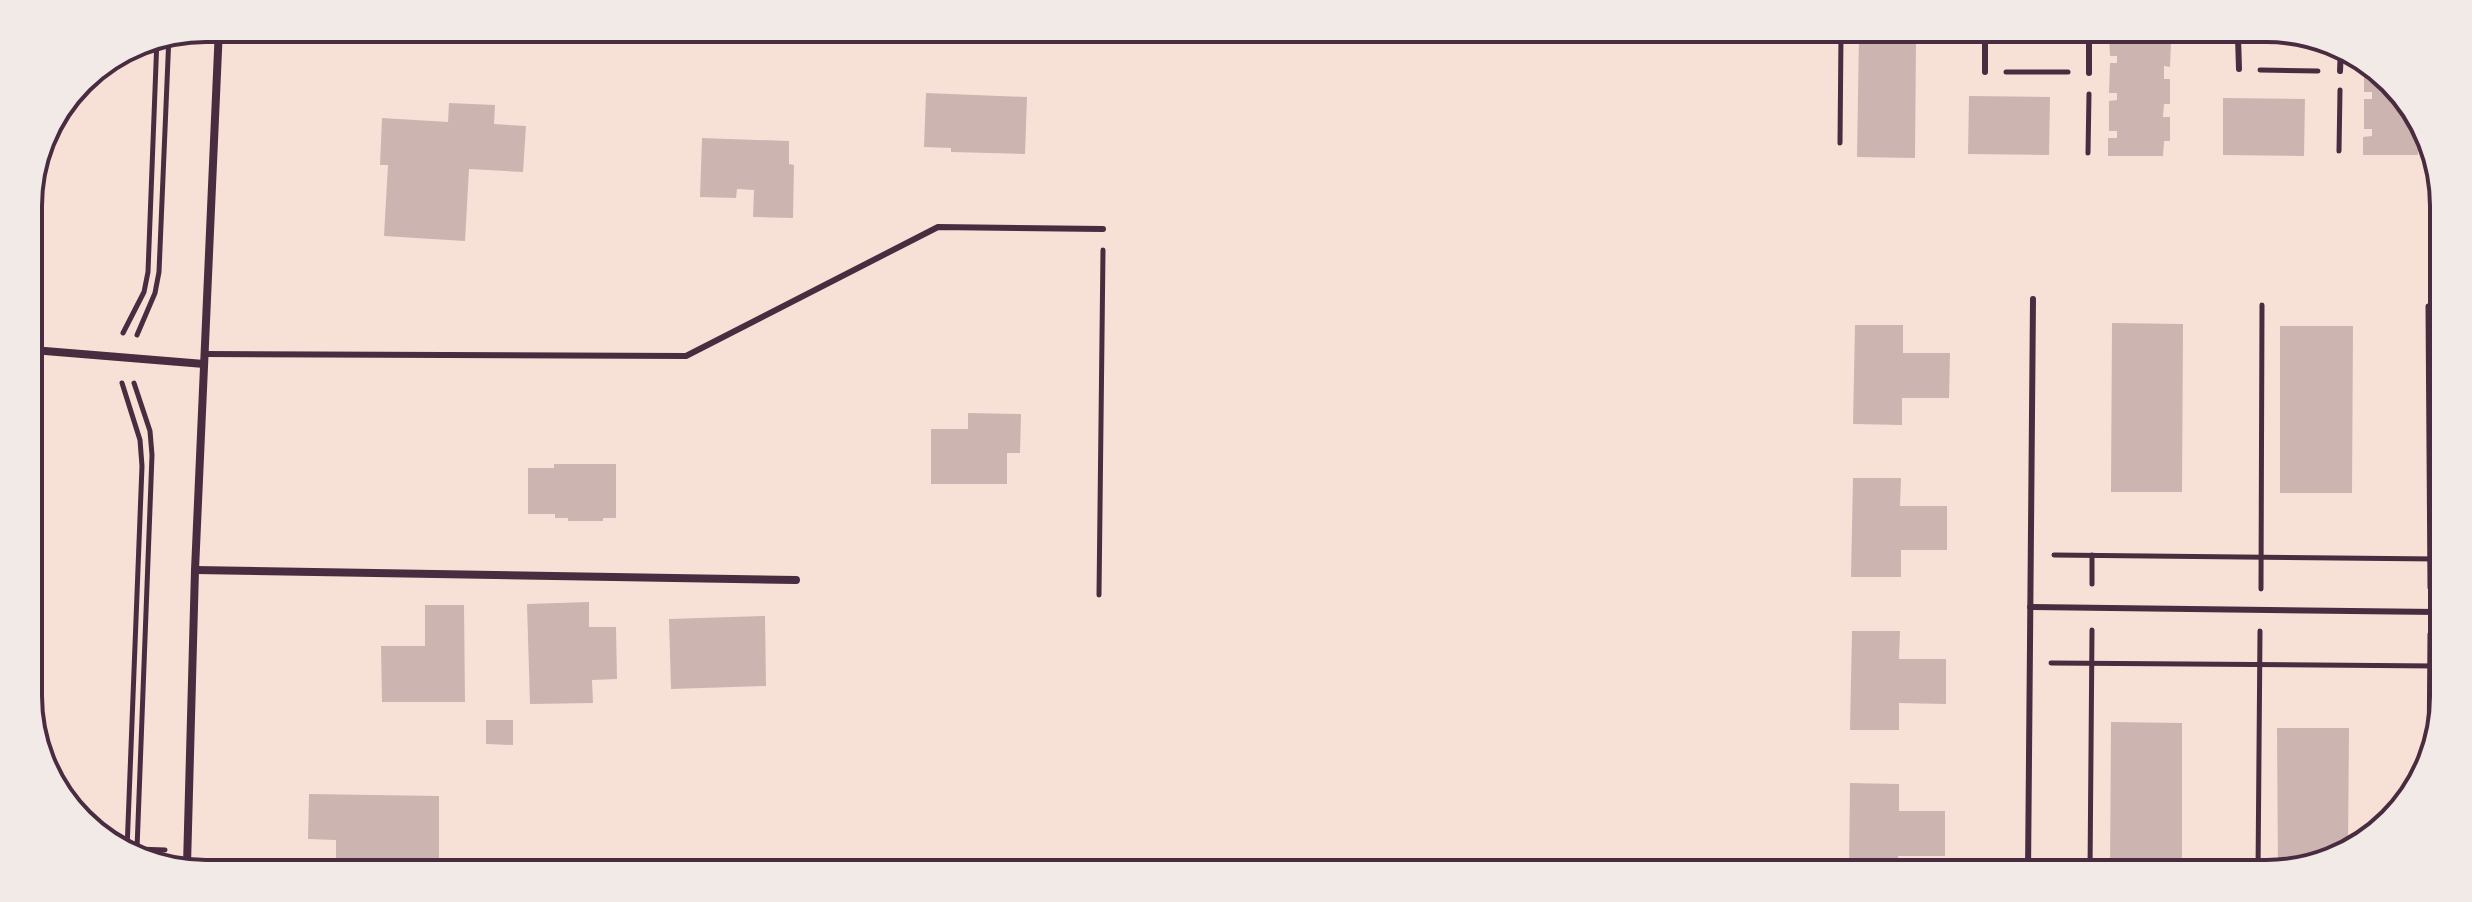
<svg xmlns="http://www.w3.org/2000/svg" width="2472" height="902" font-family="'IBM Plex Sans',sans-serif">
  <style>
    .building { fill: #ccb4b1 }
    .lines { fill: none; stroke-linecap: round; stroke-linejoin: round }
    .path { stroke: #4a2c40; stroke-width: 5 }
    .service { stroke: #4a2c40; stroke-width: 6 }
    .minor { stroke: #4a2c40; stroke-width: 8 }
    .rim { fill: none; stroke: #4a2c40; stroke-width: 4 }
  </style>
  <rect width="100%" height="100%" fill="#f7e1d7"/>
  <!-- building -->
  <g class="building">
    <polygon points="1859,35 1916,36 1915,158 1857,157"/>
    <polygon points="2109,36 2164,37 2164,42 2171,42 2170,67 2164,66 2164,79 2170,79 2170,104 2164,104 2163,117 2170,117 2170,141 2164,141 2163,156 2108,156 2108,138 2117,138 2117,131 2109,131 2109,101 2117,100 2117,93 2109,93 2110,63 2117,63 2117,56 2110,56"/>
    <polygon points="2364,65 2400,89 2423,140 2418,140 2418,155 2363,155 2363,137 2372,136 2372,129 2364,129 2364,99 2372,99 2372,92 2364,92"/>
    <polygon points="926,93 1027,97 1025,154 951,152 951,148 924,147"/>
    <polygon points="1969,96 2050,97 2049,155 1968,154"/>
    <polygon points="2223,98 2305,99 2304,156 2223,155"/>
    <polygon points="449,103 495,105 494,124 526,126 523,172 469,169 465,241 384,236 388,165 380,165 382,118 448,122"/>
    <polygon points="702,138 789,141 789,164 794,165 793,218 753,217 754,190 737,189 736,198 700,197"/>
    <polygon points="2112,323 2183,324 2182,492 2111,492"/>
    <polygon points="1855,325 1903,325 1903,353 1950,353 1949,398 1902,398 1902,425 1853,424"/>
    <polygon points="2280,326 2353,326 2352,493 2280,493"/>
    <polygon points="968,413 1021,414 1020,453 1007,453 1007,484 931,484 931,429 968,429"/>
    <polygon points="554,464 616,464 616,518 603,518 603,521 568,521 568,518 555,518 555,514 528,514 528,468 554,468"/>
    <polygon points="1853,478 1901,478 1900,506 1947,506 1947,550 1901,550 1901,577 1851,577"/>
    <polygon points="589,602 589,627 616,627 617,679 592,680 593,703 530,704 527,604"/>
    <polygon points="425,605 464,605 465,702 382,702 381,646 425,646"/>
    <polygon points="765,616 766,686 671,689 669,619"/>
    <polygon points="1852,631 1900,631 1899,659 1946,659 1946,704 1899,703 1899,730 1850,730"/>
    <polygon points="486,720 513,720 513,745 486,744"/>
    <polygon points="2111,722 2182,723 2182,873 2110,873"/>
    <polygon points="2277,728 2349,728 2348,847 2278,874"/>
    <polygon points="1850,783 1899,784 1899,811 1945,811 1945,856 1898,856 1898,872 1849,872"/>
    <polygon points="309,794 439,796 439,859 401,859 401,866 336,865 336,840 308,839"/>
  </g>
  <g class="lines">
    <!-- path -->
    <g class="path">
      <polyline points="2260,70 2318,71"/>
      <polyline points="2006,72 2068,72"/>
      <polyline points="1840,143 1841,35"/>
      <polyline points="2339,151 2340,90"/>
      <polyline points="2088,153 2089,94"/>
      <polyline points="2428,306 2430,588"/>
      <polyline points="123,333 144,292 148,272 157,38"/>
      <polyline points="137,335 155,293 159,272 169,35"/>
      <polyline points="122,383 140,440 142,466 127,850"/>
      <polyline points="134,383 150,431 152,455 137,849 134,855"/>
      <polyline points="2054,555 2437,559"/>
      <polyline points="2092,555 2092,584"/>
      <polyline points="2261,589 2262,305"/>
      <polyline points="1099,595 1103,250"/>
      <polyline points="2051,663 2436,666"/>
      <polyline points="2429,761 2430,634"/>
      <polyline points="137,849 165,850"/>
      <polyline points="2090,873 2092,630"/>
      <polyline points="2258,874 2260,631"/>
    </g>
    <!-- service -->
    <g class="service">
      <polyline points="1985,36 1985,72"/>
      <polyline points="2089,36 2089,73"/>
      <polyline points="2238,37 2239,69"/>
      <polyline points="2340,71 2341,49"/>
      <polyline points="205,354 686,356 938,227 1103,229"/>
      <polyline points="2030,607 2437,612"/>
      <polyline points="2028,873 2033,299"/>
    </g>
    <!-- minor -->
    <g class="minor">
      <polyline points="45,351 204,364"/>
      <polyline points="195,570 796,580"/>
      <polyline points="187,865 195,570 219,28"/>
    </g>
  </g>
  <!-- crop -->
  <path d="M0 0H2472V902H0ZM206 42H2266A164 164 0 0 1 2430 206V696A164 164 0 0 1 2266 860H206A164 164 0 0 1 42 696V206A164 164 0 0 1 206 42Z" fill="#f1eae7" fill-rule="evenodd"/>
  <path class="rim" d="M206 42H2266A164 164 0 0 1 2430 206V696A164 164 0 0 1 2266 860H206A164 164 0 0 1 42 696V206A164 164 0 0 1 206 42Z"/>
</svg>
